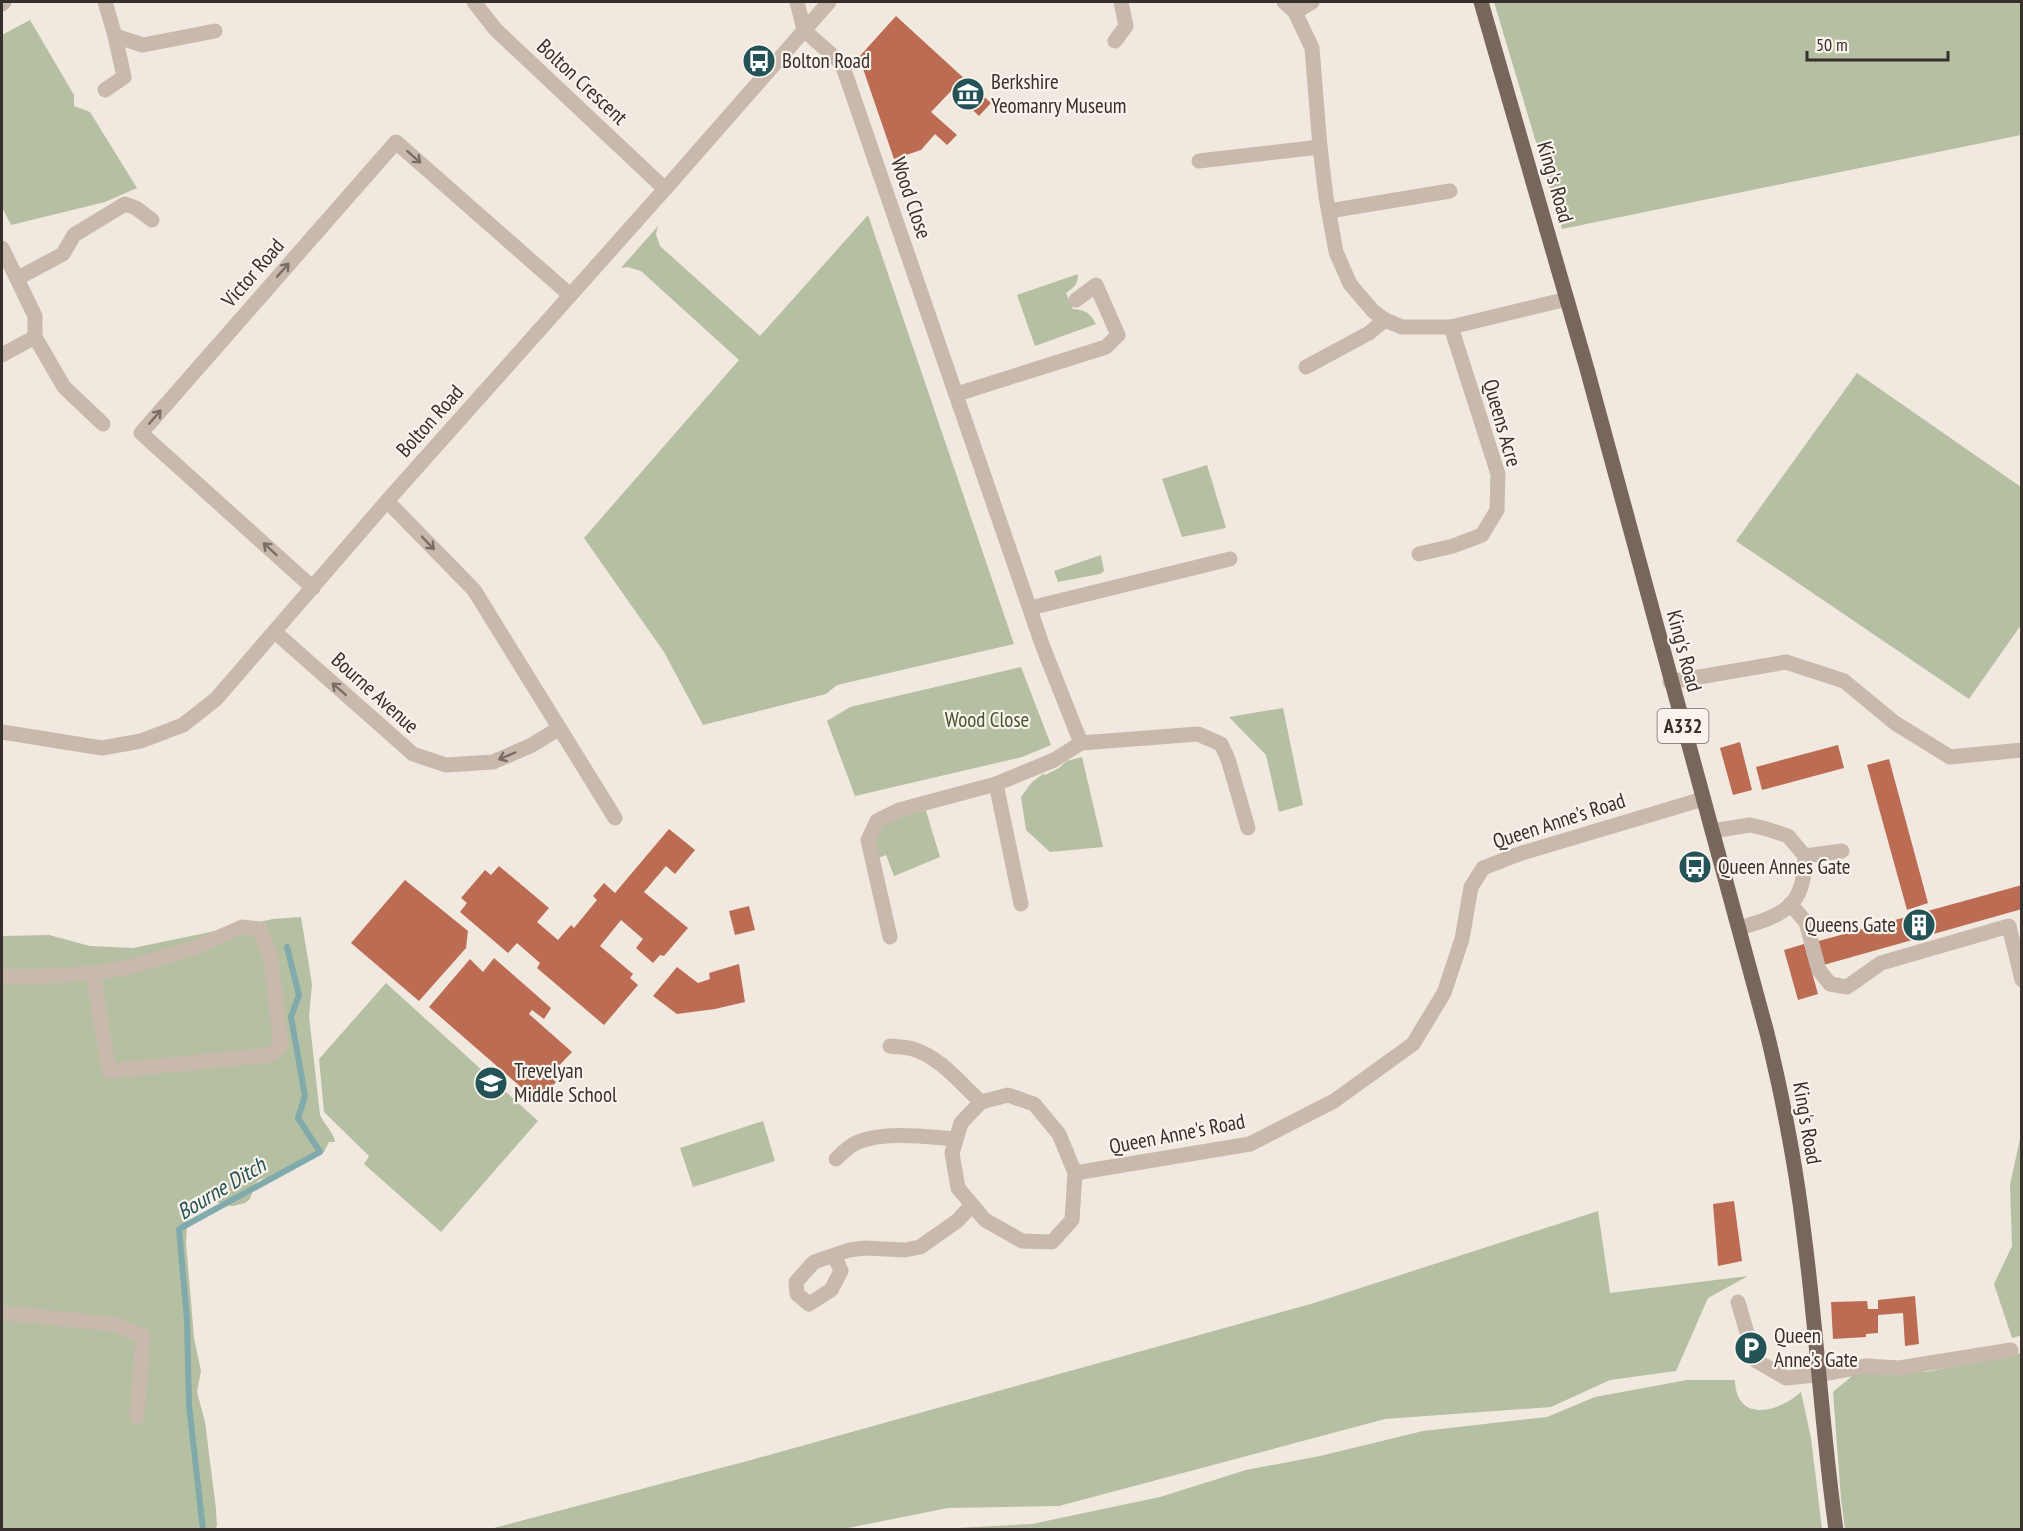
<svg xmlns="http://www.w3.org/2000/svg" width="2023" height="1531" font-family="'PT Sans Narrow',sans-serif">
  <style>
    .green { fill: #b5bfa1 }
    .lines { fill: none; stroke-linecap: round; stroke-linejoin: round }
    .stream { stroke: #81aaac; stroke-width: 6 }
    .building { fill: #bc6c53 }
    .minor { stroke: #c9b9ad; stroke-width: 15 }
    .major { stroke: #78665d; stroke-width: 15 }
    .oneway { stroke: #796d66 }
    .labels { text-anchor: middle; stroke-width: 4.5; stroke-linejoin: round; paint-order: stroke }
    .shield { fill: #f9f3ec; stroke: #716a65; stroke-width: 1.5 }
    .shield-label { font-size: 20px; font-weight: bold; fill: #372f2b }
    .poi-label { font-size: 21px; fill: #372f2b; stroke: #f9f3ec; text-anchor: start }
    .street-label { font-size: 21px; fill: #372f2b; stroke: #f9f3ec }
    .park-label { font-size: 21px; fill: #475430; stroke: #f9f3ec }
    .water-label { font-size: 22px; font-style: italic; fill: #235356; stroke: #f9f3ec }
  </style>
  <rect width="100%" height="100%" fill="#f1e9e0"/>
  <!-- green -->
  <g class="green">
    <polygon points="1494,2 2021,2 2021,135 1562,229"/>
    <polygon points="30,20 74,95 74,106 90,112 137,188 105,202 11,225 2,207 2,35"/>
    <polygon points="868,215 1014,644 837,685 826,694 703,725 664,652 584,538 739,360 641,271 627,267 621,268 658,226 656,234 660,246 760,336"/>
    <path d="M 1078,274 C 1078,285 1074,287 1066,293 L 1073,309 C 1086,310 1090,313 1096,324 L 1035,346 L 1017,295 Z"/>
    <polygon points="1857,373 2021,487 2021,625 1969,699 1736,541"/>
    <polygon points="1207,465 1226,528 1182,537 1162,479"/>
    <polygon points="1101,555 1104,571 1100,574 1058,582 1054,571"/>
    <polygon points="1021,667 1051,745 1022,757 855,796 827,721 850,707"/>
    <polygon points="1283,708 1303,805 1279,812 1266,755 1229,717"/>
    <polygon points="1082,757 1103,847 1050,852 1026,830 1021,797 1032,782 1043,774 1045,775 1059,768 1067,761"/>
    <polygon points="924,804 940,857 894,876 886,855 871,861 876,829"/>
    <path d="M 301,917 L 312,984 L 309,1016 L 320,1115 C 324,1124 333,1131 335,1142 L 329,1142 L 324,1152 L 304,1158 L 280,1174 L 259,1180 L 255,1184 L 250,1199 L 245,1203 L 233,1206 L 224,1205 L 200,1196 L 195,1197 L 190,1202 L 188,1208 L 186,1242 L 194,1338 L 201,1371 L 197,1392 L 205,1422 L 216,1509 L 217,1526 L 215,1529 L 2,1529 L 2,936 L 49,935 L 90,946 L 133,948 L 273,919 Z"/>
    <polygon points="386,983 538,1121 441,1232 364,1164 369,1156 324,1112 319,1059"/>
    <polygon points="763,1121 775,1161 693,1187 680,1148"/>
    <polygon points="2021,1134 2022,1335 2012,1338 1994,1284 2012,1246 2010,1185"/>
    <polygon points="1598,1211 1610,1293 1748,1276 1708,1298 1676,1371 1610,1380 1551,1407 1385,1419 1059,1506 948,1508 838,1530 490,1529 751,1460 1314,1303"/>
    <polygon points="2021,1353 2021,1529 1845,1529 1841,1499 1833,1392 1858,1371 1880,1369 1926,1372"/>
    <path d="M 1687,1380 L 1735,1380 C 1736,1423 1778,1413 1801,1392 L 1811,1438 L 1822,1529 L 936,1529 L 1032,1524 L 1160,1497 L 1246,1470 L 1320,1456 L 1423,1431 L 1547,1417 L 1595,1397 Z"/>
  </g>
  <g class="lines">
    <!-- stream -->
    <polyline class="stream" points="203,1530 189,1405 187,1320 179,1229 320,1152 298,1118 305,1096 291,1017 299,995 287,947"/>
  </g>
  <!-- building -->
  <g class="building">
    <polygon points="896,16 991,103 979,116 952,90 931,112 957,135 947,145 935,134 921,150 894,159 859,57"/>
    <polygon points="1740,742 1752,790 1733,795 1720,748"/>
    <polygon points="1838,745 1844,768 1762,790 1756,767"/>
    <polygon points="1889,759 1928,903 1907,910 1867,765"/>
    <polygon points="669,829 695,850 675,874 666,866 644,892 688,928 664,956 660,955 653,963 636,948 643,939 621,920 600,946 633,974 630,978 638,985 604,1025 537,968 540,963 517,943 508,953 460,912 467,903 461,898 485,870 491,875 499,866 549,908 537,922 558,940 571,925 574,928 597,900 593,896 604,883 615,893"/>
    <polygon points="405,880 468,931 466,948 419,1001 351,943"/>
    <polygon points="2022,885 2022,909 1820,966 1815,942"/>
    <polygon points="749,906 755,930 735,935 729,911"/>
    <polygon points="1804,944 1818,994 1798,1000 1784,950"/>
    <polygon points="494,958 551,1008 544,1019 532,1010 529,1014 572,1052 549,1076 556,1082 538,1102 429,1007 470,959 483,972"/>
    <polygon points="739,964 745,1002 715,1009 677,1014 653,996 677,967 698,983 710,979 709,973"/>
    <polygon points="1734,1201 1742,1261 1718,1266 1713,1204"/>
    <polygon points="1915,1296 1919,1344 1905,1346 1903,1313 1878,1315 1878,1333 1866,1334 1866,1337 1833,1339 1831,1302 1867,1301 1868,1309 1878,1309 1878,1300"/>
  </g>
  <g class="lines">
    <!-- minor -->
    <g class="minor">
      <polyline points="105,2 115,36 143,45 215,31"/>
      <polyline points="474,2 496,30 665,189"/>
      <polyline points="797,2 804,30 842,64 1043,647 1081,743"/>
      <polyline points="1284,2 1295,12 1312,48 1320,147 1326,197 1336,252 1350,284 1373,311 1385,320 1402,327 1451,327 1567,299"/>
      <polyline points="2,4 4,2"/>
      <polyline points="1295,12 1312,2"/>
      <polyline points="1115,41 1126,26 1121,2"/>
      <polyline points="105,90 124,77 115,36"/>
      <polyline points="1199,161 1320,147"/>
      <polyline points="1329,211 1450,191"/>
      <polyline points="2,248 35,316 35,337 64,387 103,424"/>
      <polyline points="18,278 63,254 74,235 125,204 136,208 152,220"/>
      <polyline points="2,355 35,337"/>
      <polyline points="1306,367 1369,333 1385,320"/>
      <polyline points="957,394 1106,347 1118,335 1096,285 1076,300"/>
      <polyline points="387,501 474,590 615,818"/>
      <polyline points="1419,554 1453,546 1482,535 1497,510 1498,474 1451,327"/>
      <polyline points="313,588 141,433 396,142 570,295"/>
      <polyline points="1030,608 1230,559"/>
      <polyline points="275,632 413,754 446,765 493,762 532,745 558,729"/>
      <polyline points="1670,682 1786,662 1844,681 1895,723 1950,757 2022,750"/>
      <polyline points="2,732 102,748 141,741 183,725 216,699 387,501 665,189 829,2"/>
      <polyline points="996,784 1021,904"/>
      <path d="M 1712,831 L 1750,825 L 1767,829 L 1788,836 L 1805,856 C 1805,907 1784,915 1739,928"/>
      <polyline points="1805,856 1842,851"/>
      <polyline points="1790,904 1806,922 1819,970 1830,984 1847,987 1881,963 2009,926 2022,980"/>
      <polyline points="890,937 868,840 877,821 899,810 996,784 1054,760 1081,743 1198,734 1221,744 1228,759 1248,828"/>
      <polyline points="2,976 31,977 93,973 126,968 194,948 242,927 260,929 271,959 281,1046 270,1055 109,1071 93,973"/>
      <path d="M 890,1046 C 897,1047 906,1047 913,1049 C 940,1057 961,1084 981,1102"/>
      <polygon points="1008,1095 1034,1104 1059,1134 1075,1173 1072,1220 1052,1242 1022,1241 985,1220 958,1188 952,1153 961,1123 981,1102"/>
      <path d="M 836,1159 C 842,1153 850,1145 858,1142 C 886,1131 927,1137 956,1139"/>
      <polyline points="1075,1173 1250,1144 1334,1101 1413,1044 1444,993 1462,939 1471,887 1483,868 1519,854 1703,799"/>
      <polyline points="835,1257 841,1271 831,1290 809,1304 797,1294 796,1282 814,1262 849,1250 865,1248 905,1250 920,1247 957,1221 972,1205"/>
      <polyline points="1738,1302 1755,1360 1786,1378 1817,1375 1866,1366 1899,1368 2011,1350"/>
      <polyline points="2,1313 114,1324 143,1336 137,1416"/>
    </g>
    <!-- major -->
    <path class="major" d="M 1481,2 L 1587,369 L 1767,1033 C 1783,1099 1796,1166 1804,1234 C 1817,1333 1822,1431 1836,1530"/>
  </g>
  <!-- one-way arrows -->
  <defs><path id="oneway-shaft" d="M-6 0H5M1.5-3L5.5 0L1.5 3" fill="none" stroke-width="1.6" stroke-linecap="round" stroke-linejoin="round" transform="scale(1.5)"/></defs>
  <g class="oneway">
    <use href="#oneway-shaft" transform="translate(414 157) rotate(41)"/>
    <use href="#oneway-shaft" transform="translate(283 270) rotate(-49)"/>
    <use href="#oneway-shaft" transform="translate(155 417) rotate(-49)"/>
    <use href="#oneway-shaft" transform="translate(428 543) rotate(46)"/>
    <use href="#oneway-shaft" transform="translate(270 549) rotate(-138)"/>
    <use href="#oneway-shaft" transform="translate(339 689) rotate(-139)"/>
    <use href="#oneway-shaft" transform="translate(507 756) rotate(157)"/>
  </g>
  <!-- icons -->
  <defs>
    <g id="bus-disc" transform="scale(1.725)"><circle r="9.5" fill="#235356" stroke="#f9f3ec"/><path d="M-5-6H5V4H4V6H2V4H-2V6H-4V4H-5ZM-3.5-4V0h7V-4ZM-3.5 1.2v1.5H-2V1.2ZM2 1.2v1.5H3.5V1.2Z" fill="#fff"/></g>
    <g id="museum-disc" transform="scale(1.725)"><circle r="9.5" fill="#235356" stroke="#f9f3ec"/><path d="M0-6L6-3V-2H-6V-3ZM-5-1h2V3h-2ZM-1-1h2V3h-2ZM3-1h2V3H3ZM-6 4H6V6H-6Z" fill="#fff"/></g>
    <g id="building-disc" transform="scale(1.725)"><circle r="9.5" fill="#235356" stroke="#f9f3ec"/><path d="M-4-6H4V6H1V3H-1V6H-4ZM-2.5-4.3h1.7v1.8h-1.7ZM.8-4.3h1.7v1.8H.8ZM-2.5-1h1.7V.8h-1.7ZM.8-1h1.7V.8H.8Z" fill="#fff"/></g>
    <g id="school-disc" transform="scale(1.725)"><circle r="9.5" fill="#235356" stroke="#f9f3ec"/><path d="M0-5L7-2L0 1L-7-2ZM-4 1L0 2.5L4 1V4Q0 6-4 4Z" fill="#fff"/></g>
    <g id="parking-disc" transform="scale(1.725)"><circle r="9.5" fill="#235356" stroke="#f9f3ec"/><path d="M-3.5-5.5H1a3.5 3.5 0 0 1 0 7H-1V5.5H-3.5ZM-1-3.4V-.6H.8a1.4 1.4 0 0 0 0-2.8Z" fill="#fff"/></g>
  </defs>
  <g fill-rule="evenodd">
    <use href="#bus-disc" x="759" y="61"/>
    <use href="#museum-disc" x="968" y="94"/>
    <use href="#bus-disc" x="1695" y="867"/>
    <use href="#building-disc" x="1919" y="925"/>
    <use href="#school-disc" x="491" y="1083"/>
    <use href="#parking-disc" x="1751" y="1348"/>
  </g>
  <g class="labels">
    <!-- shield labels -->
    <rect class="shield" x="1657.5" y="709" width="51" height="34" rx="4.5"/>
    <g class="shield-label">
      <text x="1683" y="733">A332</text>
    </g>
    <!-- poi labels -->
    <g class="poi-label">
      <text x="782" y="68">Bolton Road</text>
      <text x="991" y="89">Berkshire<tspan x="991" dy="24">Yeomanry Museum</tspan></text>
      <text x="1718" y="874">Queen Annes Gate</text>
      <text x="1896" y="932" text-anchor="end">Queens Gate</text>
      <text x="514" y="1078">Trevelyan<tspan x="514" dy="24">Middle School</tspan></text>
      <text x="1774" y="1343">Queen<tspan x="1774" dy="24">Anne's Gate</tspan></text>
    </g>
    <!-- street labels -->
    <g class="street-label">
      <text transform="translate(582 82) rotate(43)" y="7">Bolton Crescent</text>
      <text transform="translate(1555 182) rotate(74)" y="7">King's Road</text>
      <text transform="translate(911 198) rotate(71)" y="7">Wood Close</text>
      <text transform="translate(253 273) rotate(-49)" y="7">Victor Road</text>
      <text transform="translate(430 421) rotate(-48)" y="7">Bolton Road</text>
      <text transform="translate(1502 423) rotate(74)" y="7">Queens Acre</text>
      <text transform="translate(1684 651) rotate(75)" y="7">King's Road</text>
      <text transform="translate(375 693) rotate(42)" y="7">Bourne Avenue</text>
      <text transform="translate(1559 821) rotate(-18)" y="7">Queen Anne's Road</text>
      <text transform="translate(1807 1123) rotate(80)" y="7">King's Road</text>
      <text transform="translate(1177 1134) rotate(-11)" y="7">Queen Anne's Road</text>
    </g>
    <!-- park labels -->
    <g class="park-label">
      <text x="987" y="727">Wood Close</text>
    </g>
    <!-- water labels -->
    <g class="water-label">
      <text transform="translate(221 1188) rotate(-31)" y="8">Bourne Ditch</text>
    </g>
  </g>
  <!-- border -->
  <rect width="2023" height="1531" fill="none" stroke="#372f2b" stroke-width="6"/>
  <!-- scale -->
  <path d="M1807 51v9h141v-9" fill="none" stroke="#372f2b" stroke-width="3"/>
  <text x="1816" y="51" font-size="18" fill="#372f2b" stroke="#f9f3ec" stroke-width="4.5" paint-order="stroke">50 m</text>
</svg>
